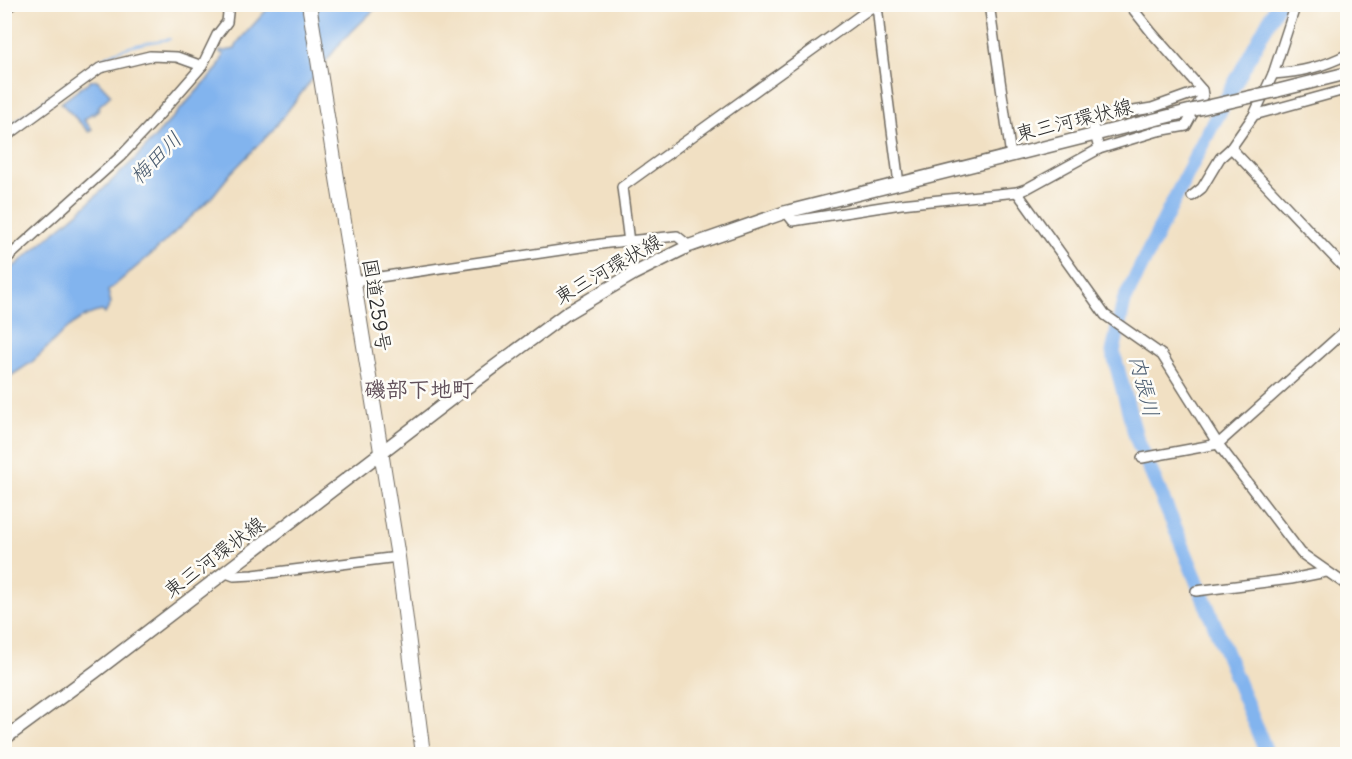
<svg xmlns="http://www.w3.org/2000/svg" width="1352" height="759" font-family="Delius,'Klee One',sans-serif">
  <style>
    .water { fill: #82b4ee; stroke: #56708c; stroke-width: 1.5 }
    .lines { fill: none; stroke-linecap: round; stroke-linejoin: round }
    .stream { stroke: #82b4ee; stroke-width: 2 }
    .river { stroke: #82b4ee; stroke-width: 15 }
    .minor-casing { stroke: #706a60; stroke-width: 12 }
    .major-casing { stroke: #706a60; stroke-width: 15 }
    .highway-casing { stroke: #706a60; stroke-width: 16 }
    .minor { stroke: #fff; stroke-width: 9 }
    .major { stroke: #fff; stroke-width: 12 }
    .highway { stroke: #fff; stroke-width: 14 }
    .major-bridge-casing { stroke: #706a60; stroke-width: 15; stroke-linecap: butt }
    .major-bridge { stroke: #fff; stroke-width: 12 }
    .labels { text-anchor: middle; stroke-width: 5; stroke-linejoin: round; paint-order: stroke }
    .street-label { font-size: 20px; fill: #2b2b2b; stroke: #fdfcf7 }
    .water-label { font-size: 21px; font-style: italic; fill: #495b6f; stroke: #fdfcf7 }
    .quarter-label { font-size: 22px; font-weight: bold; fill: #62515b; stroke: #fdfcf7 }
  </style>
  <rect width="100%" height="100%" fill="#fdfcf7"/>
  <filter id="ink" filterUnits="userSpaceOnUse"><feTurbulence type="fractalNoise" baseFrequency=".0167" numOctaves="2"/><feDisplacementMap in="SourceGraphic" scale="12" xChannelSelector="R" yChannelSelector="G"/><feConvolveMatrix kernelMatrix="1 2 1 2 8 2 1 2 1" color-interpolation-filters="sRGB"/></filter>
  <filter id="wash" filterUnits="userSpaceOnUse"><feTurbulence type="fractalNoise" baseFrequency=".008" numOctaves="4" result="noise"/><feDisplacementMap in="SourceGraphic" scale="24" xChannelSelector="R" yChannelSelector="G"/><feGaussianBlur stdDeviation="1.35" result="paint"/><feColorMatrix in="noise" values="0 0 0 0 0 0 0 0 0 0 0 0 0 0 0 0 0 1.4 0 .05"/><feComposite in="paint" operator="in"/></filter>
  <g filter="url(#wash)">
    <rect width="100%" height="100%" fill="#f1e0c3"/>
    <!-- water -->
    <g class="water">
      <path d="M 271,5 L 379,5 L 341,42 L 272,131 L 231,173 L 211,198 L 155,251 L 108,291 L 111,303 L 105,314 L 102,311 C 72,316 55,342 33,361 C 24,368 14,373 5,380 L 4,275 L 81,210 L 135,159 L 218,68 L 224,54 L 220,53 L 220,50 L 225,51 L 235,49 L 238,42 Z"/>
      <polygon points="97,80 111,95 98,107 100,109 97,112 95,110 96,112 94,115 92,113 84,120 92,129 89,132 61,103 90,81"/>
    </g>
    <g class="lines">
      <!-- stream -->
      <g class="stream">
        <path d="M 90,67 C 113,48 141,43 170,39"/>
        <polyline points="4,130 89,68 90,69"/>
      </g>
      <!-- river -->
      <polyline class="river" points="1267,754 1176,530 1136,437 1113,352 1124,301 1203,142 1278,4"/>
    </g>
  </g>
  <g filter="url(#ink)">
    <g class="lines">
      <!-- minor casing -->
      <g class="minor-casing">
        <g id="minor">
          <polyline points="989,4 1011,156"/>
          <polyline points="875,5 878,14 881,45 899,184"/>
          <polyline points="4,9 13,4"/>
          <path d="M 1273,74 C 1301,72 1323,67 1348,54"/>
          <polyline points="1254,115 1273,74 1296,4"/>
          <polyline points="4,138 100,68 150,56 177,57 202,66"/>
          <polyline points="1231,148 1348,272"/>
          <polyline points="1099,149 1158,131 1186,126 1203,95 1202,90"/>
          <polyline points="1017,192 1105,315 1162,355 1218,444 1301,553 1348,586"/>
          <polyline points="1192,196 1202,188 1220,158 1231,148 1254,115 1348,89"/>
          <polyline points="786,212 793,221 901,204 1017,192 1026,189 1099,149 1092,122 1098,117 1152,108 1202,90 1152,33 1129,4"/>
          <polyline points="4,261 121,156 153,122 202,66 217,35 227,22 229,4"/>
          <polyline points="633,274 622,187 876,4"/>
          <polyline points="353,281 608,243 677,236 689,246"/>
          <polyline points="1142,458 1218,444 1348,328"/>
          <polyline points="226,573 234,576 253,575 398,557"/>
          <polyline points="1196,591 1291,579 1326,572"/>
        </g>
      </g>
      <!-- major casing -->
      <g class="major-casing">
        <g id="major">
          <polyline points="1276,91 1348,73"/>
          <polyline points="4,739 95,672 451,399 567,313 633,274 689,246 786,212 1193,110"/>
        </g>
      </g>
      <!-- highway casing -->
      <g class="highway-casing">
        <polyline id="highway" points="309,4 398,557 423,754"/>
      </g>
      <!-- minor -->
      <use href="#minor" class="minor"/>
      <!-- major -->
      <use href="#major" class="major"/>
      <!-- highway -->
      <use href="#highway" class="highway"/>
      <!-- major-bridge casing -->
      <g class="major-bridge-casing">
        <polyline id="major-bridge" points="1193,110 1276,91"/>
      </g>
      <!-- major-bridge -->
      <use href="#major-bridge" class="major-bridge"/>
    </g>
  </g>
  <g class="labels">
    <!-- street labels -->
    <g class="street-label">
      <text transform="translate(1074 120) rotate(-14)" y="7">東三河環状線</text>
      <text transform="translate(608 269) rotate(-30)" y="7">東三河環状線</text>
      <text transform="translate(377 305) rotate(81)" y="7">国道259号</text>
      <text transform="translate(214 557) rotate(-37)" y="7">東三河環状線</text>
    </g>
    <!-- water labels -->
    <g class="water-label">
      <text transform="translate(156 158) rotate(-45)" y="7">梅田川</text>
      <text transform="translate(1144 386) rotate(76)" y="7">内張川</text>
    </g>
    <!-- quarter labels -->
    <g class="quarter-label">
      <text x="419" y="397">磯部下地町</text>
    </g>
  </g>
  <!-- margin -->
  <rect width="1352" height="759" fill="none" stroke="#fdfcf7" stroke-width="24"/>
</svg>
